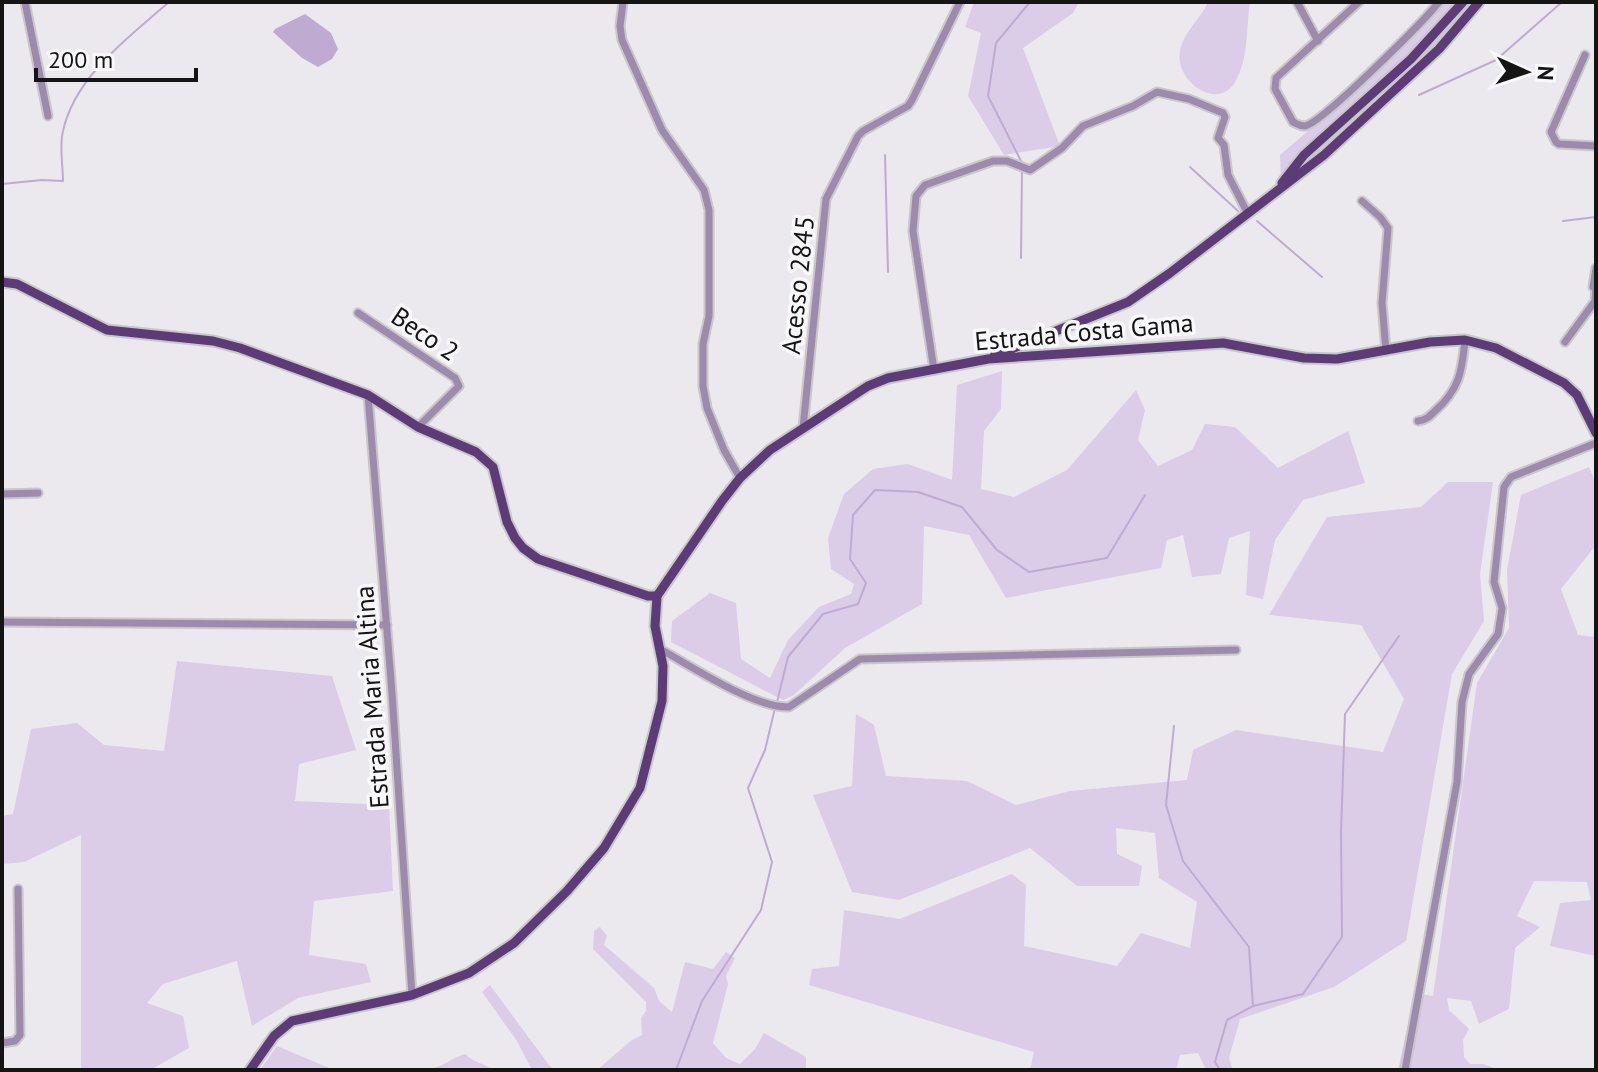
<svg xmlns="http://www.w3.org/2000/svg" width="1598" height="1072" font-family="'PT Sans',sans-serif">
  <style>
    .green { fill: #dbcce8 }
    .water { fill: #bfabd1 }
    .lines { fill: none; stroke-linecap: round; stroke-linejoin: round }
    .stream { stroke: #bfabd1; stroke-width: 2 }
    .minor-casing { stroke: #c9c7cb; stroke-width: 11 }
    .major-casing { stroke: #c9c7cb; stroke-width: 13 }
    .minor { stroke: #9c8bac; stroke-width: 7 }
    .major { stroke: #5c3b76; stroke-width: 9 }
    .labels { text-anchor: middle; stroke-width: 7; stroke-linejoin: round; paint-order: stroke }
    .street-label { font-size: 26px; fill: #161516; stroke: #f8f7fa }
  </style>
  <rect width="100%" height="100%" fill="#ebe9ed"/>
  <!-- green -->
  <g class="green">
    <polygon points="974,2 1079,2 1073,13 1023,48 1060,146 1004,155 968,96 981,33 965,27"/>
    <path d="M 1208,2 L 1250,2 C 1246,28 1249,59 1235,82 C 1218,112 1174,81 1180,51 C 1183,32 1201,19 1208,2 Z"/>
    <polygon points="1445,2 1459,2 1432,34 1281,179 1280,155 1390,61"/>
    <polygon points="1465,2 1475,2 1443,41 1320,153 1317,152 1316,150"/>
    <polygon points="1002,371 1001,409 984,431 981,489 1014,497 1067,470 1136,390 1145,410 1138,440 1158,466 1192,450 1205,424 1235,427 1278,468 1348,431 1365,483 1303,500 1275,540 1263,599 1246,595 1250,531 1229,538 1221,574 1192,577 1183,535 1167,540 1161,568 1006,598 969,535 924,526 922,604 845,648 794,695 783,700 671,642 672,621 710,593 736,603 741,659 770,678 788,640 819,607 851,594 854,584 831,569 828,538 844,494 873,469 908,464 952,480 957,385"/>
    <polygon points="1589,467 1596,483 1596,545 1561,589 1578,635 1596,637 1596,956 1550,946 1560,903 1591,900 1587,882 1534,881 1517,916 1540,927 1515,948 1509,1009 1479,1024 1471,1001 1447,998 1449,1010 1469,1029 1463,1040 1464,1057 1470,1064 1483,1064 1500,1070 1398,1070 1415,993 1433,996 1477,683 1509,628 1507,570 1521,495"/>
    <polygon points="1448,482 1493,482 1480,574 1484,621 1452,674 1406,941 1334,987 1240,1019 1229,1058 1233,1070 1206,1070 1198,1053 1180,1055 1176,1070 1030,1070 1034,1052 809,985 812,969 839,966 844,910 900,919 1012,874 1026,885 1024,946 1117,966 1141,933 1190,948 1197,902 1159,878 1155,833 1116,828 1117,854 1142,866 1139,886 1077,886 1030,848 899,900 852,892 813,795 852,786 856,714 874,725 886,776 967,781 1016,805 1070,791 1187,780 1193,750 1236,730 1383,752 1404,699 1361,625 1269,615 1327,517 1421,507"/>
    <polygon points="177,661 332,676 356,750 299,764 295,801 389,805 393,891 314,901 309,955 366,964 371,982 298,998 252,1026 237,961 163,984 147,1003 183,1016 189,1048 150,1070 81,1070 81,835 24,862 2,864 2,816 13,814 31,729 77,723 104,745 164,751"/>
    <polygon points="600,927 607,936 604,945 654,988 659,1001 672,1012 685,962 713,969 726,952 735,958 726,976 728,984 713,1043 726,1058 740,1064 755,1049 764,1033 806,1057 806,1070 597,1070 632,1040 642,1035 641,1018 646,1011 646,1002 593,949 594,931"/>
    <polygon points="490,985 549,1065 554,1070 532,1070 517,1041 482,992"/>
    <polygon points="277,1046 334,1070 260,1070"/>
    <path d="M 465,1054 C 474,1063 484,1063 493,1070 L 425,1070 C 441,1068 450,1059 465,1054 Z"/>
  </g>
  <!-- water -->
  <polygon class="water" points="305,14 331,33 338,49 332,59 318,67 302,58 273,32 275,29"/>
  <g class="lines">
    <!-- stream -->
    <g class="stream">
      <polyline points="1419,95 1496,60 1562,2"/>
      <polyline points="885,155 888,272"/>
      <polyline points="1022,163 988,96 996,43 1030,2"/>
      <polyline points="1190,167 1238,211"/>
      <path d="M 2,184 L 42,180 L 63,181 C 63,165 59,146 63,131 C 75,76 129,37 169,2"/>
      <polyline points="1257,221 1322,277"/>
      <polyline points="1563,221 1596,217"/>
      <polyline points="1021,258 1022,169"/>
      <polyline points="777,702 788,657 823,614 858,604 866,583 850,559 853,515 875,490 918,492 962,507 997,550 1029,572 1107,558 1145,495"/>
      <polyline points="1174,726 1166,805 1183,861 1249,947 1253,1006"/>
      <polyline points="676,1070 702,1001 761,910 772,862 748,788 765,750 775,708"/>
      <polyline points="1220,1070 1215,1062 1227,1020 1253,1006 1303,994 1342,937 1341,833 1345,714 1399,636"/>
    </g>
    <!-- minor casing -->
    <g class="minor-casing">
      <g id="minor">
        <polyline points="25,2 48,116"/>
        <polyline points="623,2 620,26 622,40 662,130 704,190 709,210 709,316 703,344 703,386 707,408 724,450 740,478"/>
        <polyline points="1297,2 1318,41"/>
        <path d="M 1359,2 L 1276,78 L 1275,89 L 1293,122 C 1297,124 1299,126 1305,126 C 1322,123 1424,21 1439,2"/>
        <polyline points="1585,55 1551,132 1556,142 1559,144 1596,146"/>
        <polyline points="1362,201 1380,217 1388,228 1382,303 1386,351"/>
        <polyline points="1593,287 1596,268"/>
        <polyline points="358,313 455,378 459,386 418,427"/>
        <polyline points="1565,342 1595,301 1596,284"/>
        <polyline points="934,370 913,231 916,196 925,185 993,161 1007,161 1030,170 1062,148 1083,126 1133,106 1157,92 1189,99 1223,113 1225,117 1218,138 1224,145 1228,175 1248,214"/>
        <polyline points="368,395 392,693 412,995"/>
        <path d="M 1418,421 C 1426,420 1429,417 1435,411 C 1459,390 1462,372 1465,340"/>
        <polyline points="803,428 826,199 858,136 863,131 908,106 912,100 960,2"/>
        <polyline points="2,494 38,493"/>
        <polyline points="2,622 387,625"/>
        <path d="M 660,649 C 693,667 754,708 789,707 L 860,659 L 1236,650"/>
        <polyline points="2,1043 15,1041 20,1035 18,889"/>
        <polyline points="1405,1070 1457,782 1462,702 1469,674 1498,634 1502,608 1494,582 1504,487 1511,477 1596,443"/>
      </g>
    </g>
    <!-- major casing -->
    <g class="major-casing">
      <g id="major">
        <polyline points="1282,183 1304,155 1411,59 1463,2"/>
        <polyline points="2,282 17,284 107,330 213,341 240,348 368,395 418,427 476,452 493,467 507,522 515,538 523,548 538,559 648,596 657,596"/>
        <polyline points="994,356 1128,302 1170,273 1324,155 1439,49 1479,2"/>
        <polyline points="250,1070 274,1036 292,1021 412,995 469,973 514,943 567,891 604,848 640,788 662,701 663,666 655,626 657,596 722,501 740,478 770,450 868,386 888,378 988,359 1223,343 1304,358 1337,359 1430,342 1465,340 1496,348 1564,383 1577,395 1596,433"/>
      </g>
    </g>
    <!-- minor -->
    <use href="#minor" class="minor"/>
    <!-- major -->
    <use href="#major" class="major"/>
  </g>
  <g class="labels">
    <!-- street labels -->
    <g class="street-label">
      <text transform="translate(798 285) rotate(-84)" y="9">Acesso 2845</text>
      <text transform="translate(1084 332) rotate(-5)" y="9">Estrada Costa Gama</text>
      <text transform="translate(425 334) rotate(34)" y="9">Beco 2</text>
      <text transform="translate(372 697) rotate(-94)" y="9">Estrada Maria Altina</text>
    </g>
  </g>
  <!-- border -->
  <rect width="1598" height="1072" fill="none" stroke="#161516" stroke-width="8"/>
  <!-- north arrow -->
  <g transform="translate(1526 72) rotate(93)" stroke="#f8f7fa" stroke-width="6" paint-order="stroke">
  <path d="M0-6L14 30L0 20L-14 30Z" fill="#161516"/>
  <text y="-12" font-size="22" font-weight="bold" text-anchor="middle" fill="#161516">N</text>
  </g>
  <!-- scale -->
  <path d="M36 68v12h160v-12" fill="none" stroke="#161516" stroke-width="4"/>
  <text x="48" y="68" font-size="24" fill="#161516" stroke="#f8f7fa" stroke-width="6" paint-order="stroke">200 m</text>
</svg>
